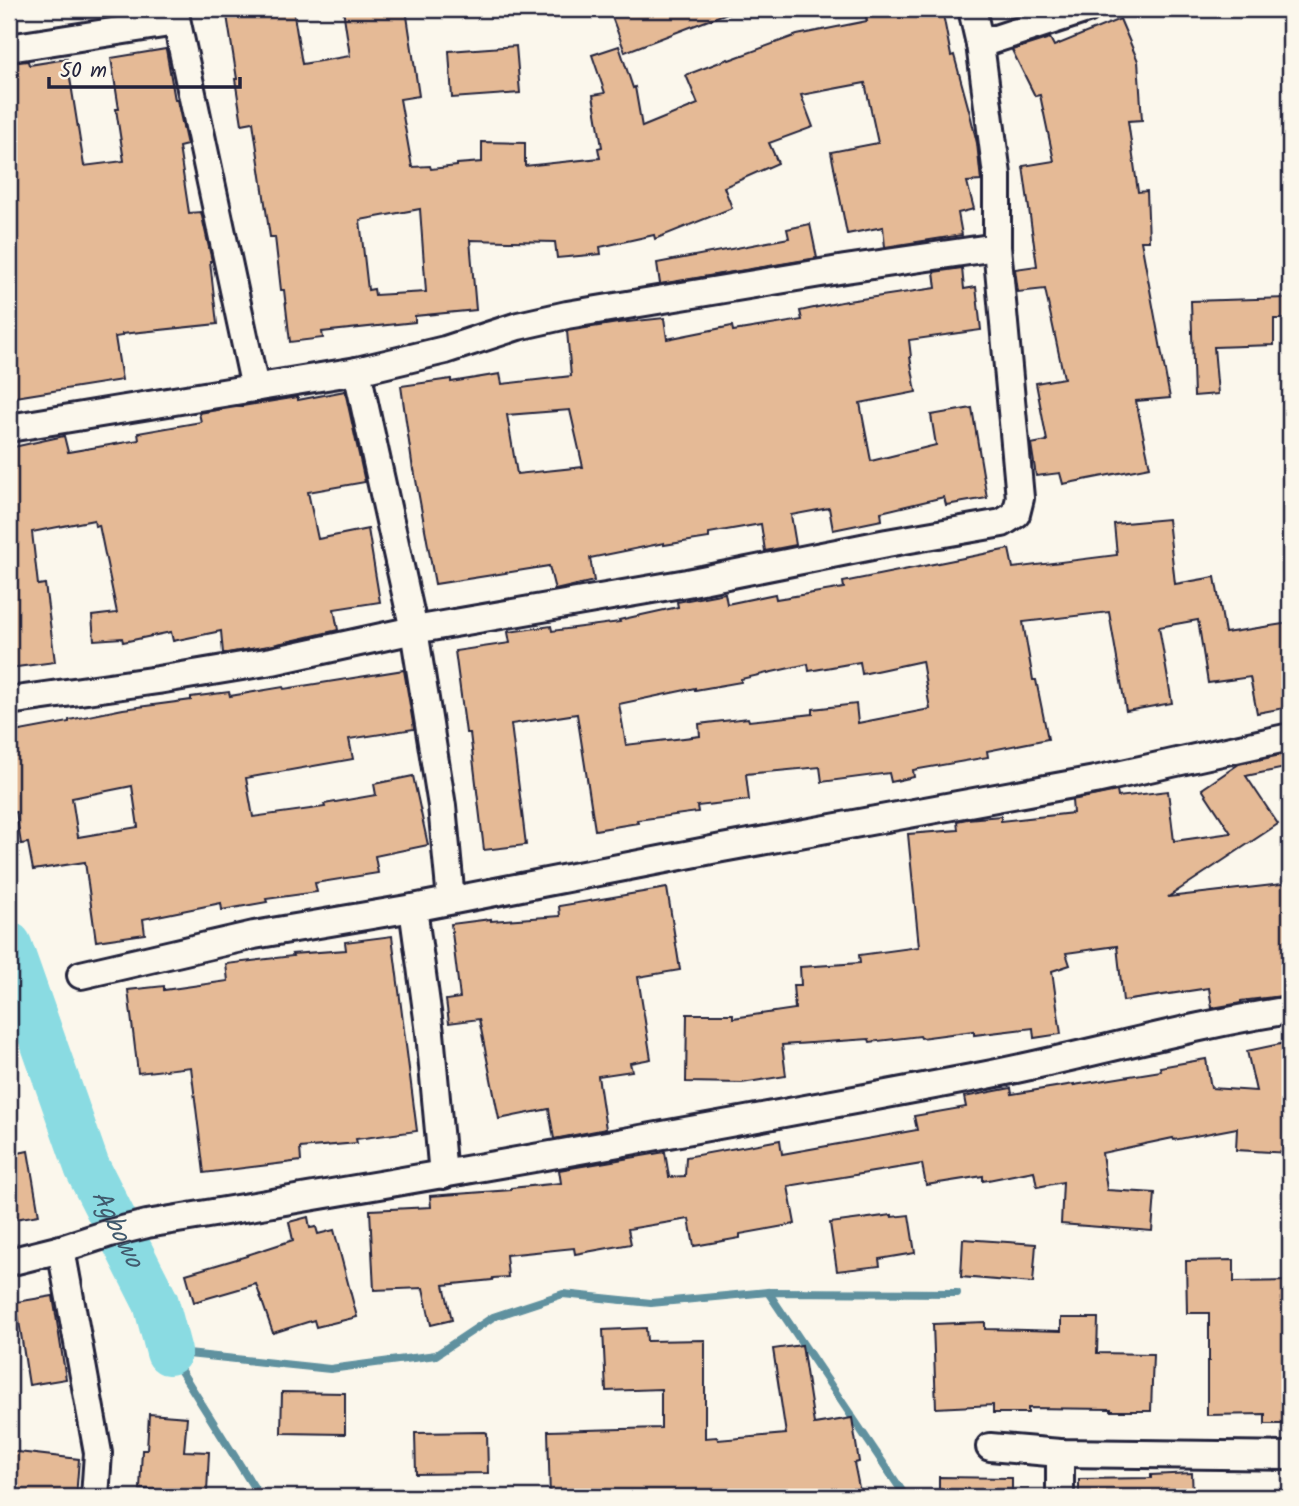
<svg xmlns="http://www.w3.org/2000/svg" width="1299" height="1506" font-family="Kalam,sans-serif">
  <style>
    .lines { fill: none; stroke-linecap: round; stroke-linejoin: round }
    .stream { stroke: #60919f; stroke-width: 8 }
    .river { stroke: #8adbe2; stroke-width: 46 }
    .building { fill: #e5ba96; stroke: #22223b; stroke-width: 2; fill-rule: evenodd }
    .minor-casing { stroke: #22223b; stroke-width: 32 }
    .minor { stroke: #fbf7ec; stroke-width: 26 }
    .labels { text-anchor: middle; stroke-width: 5; stroke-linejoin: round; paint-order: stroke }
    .water-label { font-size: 26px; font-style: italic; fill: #415a6d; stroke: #fbf7ec }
  </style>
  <rect width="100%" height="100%" fill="#fbf7ec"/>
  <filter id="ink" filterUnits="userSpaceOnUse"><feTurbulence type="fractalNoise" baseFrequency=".0143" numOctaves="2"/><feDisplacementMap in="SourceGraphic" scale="14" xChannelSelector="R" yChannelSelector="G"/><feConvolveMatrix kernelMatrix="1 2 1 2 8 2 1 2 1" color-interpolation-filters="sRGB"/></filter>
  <g filter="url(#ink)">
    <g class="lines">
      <!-- stream -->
      <g class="stream">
        <polyline points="768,1292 906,1497"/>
        <polyline points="169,1352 330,1369 436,1355 493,1317 563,1294 651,1303 768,1292 957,1293"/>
        <polyline points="169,1352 255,1489 255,1497"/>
      </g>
      <!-- river -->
      <path class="river" id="s1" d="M 9,945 L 87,1167 L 156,1303 L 169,1352"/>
    </g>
    <!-- building -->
    <g class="building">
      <path d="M 226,9 L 293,9 L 302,64 L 350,56 L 343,9 L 406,9 L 419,96 L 400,99 L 412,167 L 430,166 L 431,169 L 457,166 L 457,164 L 482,162 L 482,142 L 525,143 L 525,166 L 600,158 L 598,148 L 602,147 L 593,95 L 605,93 L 592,55 L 619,46 L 633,88 L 635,87 L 642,127 L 698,104 L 686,75 L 728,59 L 729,60 L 797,35 L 867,21 L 863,9 L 942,9 L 951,56 L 954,55 L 970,114 L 977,143 L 981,181 L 967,182 L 974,209 L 958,213 L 962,235 L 885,247 L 883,227 L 847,234 L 831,152 L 878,143 L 865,83 L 801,95 L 813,127 L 769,143 L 778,163 L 724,187 L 732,208 L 655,239 L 654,235 L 600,247 L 601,254 L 557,258 L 555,242 L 470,240 L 476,310 L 415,316 L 415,322 L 322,332 L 323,338 L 290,342 L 284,290 L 281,290 L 275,237 L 270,237 L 253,122 L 242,124 L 235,79 L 237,79 ZM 420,209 L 426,292 L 375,295 L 374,289 L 368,290 L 360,220 Z"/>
      <polygon points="609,9 735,9 735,10 625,52"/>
      <polygon points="1120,19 1138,61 1142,120 1128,121 1138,192 1147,191 1149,241 1141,241 1170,398 1136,401 1150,467 1063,484 1060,473 1036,476 1031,444 1047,441 1036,383 1064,378 1045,289 1018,292 1015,269 1037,266 1023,166 1054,161 1040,95 1035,96 1012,50 1050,38 1054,46"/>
      <polygon points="516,46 520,93 452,98 449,51"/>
      <polygon points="166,49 175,100 177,100 187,145 179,147 189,213 201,212 212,261 210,261 217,324 122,334 122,336 115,337 122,380 9,398 9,63 28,61 29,65 67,59 84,166 124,161 116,109 119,109 111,58"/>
      <polygon points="810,224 817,258 660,284 657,263 789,238 787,229"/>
      <path d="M 962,268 L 964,289 L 976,287 L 981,330 L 909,340 L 911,357 L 910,357 L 916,392 L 860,403 L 871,461 L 936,445 L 931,415 L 972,408 L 987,498 L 946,505 L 944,497 L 881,512 L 882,520 L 833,530 L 829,508 L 791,515 L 796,545 L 765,551 L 761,524 L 709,533 L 709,538 L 664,545 L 664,543 L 590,558 L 594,581 L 555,590 L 549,566 L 435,584 L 414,469 L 413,470 L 401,386 L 451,379 L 451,382 L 500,374 L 502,384 L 571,376 L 567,331 L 618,323 L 664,318 L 667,339 L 732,326 L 733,331 L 802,320 L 800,311 L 841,302 L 936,288 L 934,272 ZM 570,410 L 583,467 L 517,474 L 507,415 Z"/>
      <polygon points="1288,298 1289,319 1274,319 1274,345 1214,347 1218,394 1194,396 1191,301"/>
      <polygon points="345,391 365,482 308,492 318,539 368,529 380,602 334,609 338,630 269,646 227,653 223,653 221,631 173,641 171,632 123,642 122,638 94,640 92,616 117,613 99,525 95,526 94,520 32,532 38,585 45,584 55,662 9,668 9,448 64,436 68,452 139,440 138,433 201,422 199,413 298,397 298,400"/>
      <path d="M 1168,519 L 1175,584 L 1215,577 L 1225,633 L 1290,623 L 1290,707 L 1257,713 L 1250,677 L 1208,683 L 1198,620 L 1159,627 L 1172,703 L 1126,711 L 1109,612 L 1023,622 L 1033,680 L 1036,680 L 1048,739 L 987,751 L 988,757 L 913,770 L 914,777 L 891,782 L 889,773 L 822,782 L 820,767 L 746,774 L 749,800 L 697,806 L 698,812 L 637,820 L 638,823 L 595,830 L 577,714 L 511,724 L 526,845 L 484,850 L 470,733 L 466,733 L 455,651 L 510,643 L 508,632 L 551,626 L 552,631 L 620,622 L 619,620 L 678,607 L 677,602 L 725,593 L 727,604 L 775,594 L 776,599 L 844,588 L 843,582 L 1009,549 L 1013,568 L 1117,555 L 1114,524 ZM 922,661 L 930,709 L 858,723 L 856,704 L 813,709 L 813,714 L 749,721 L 748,718 L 699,724 L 700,736 L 626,745 L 619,704 L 695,688 L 695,690 L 741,682 L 741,679 L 808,664 L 809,671 L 860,662 L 862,674 Z"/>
      <path d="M 404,670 L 414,729 L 349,739 L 353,759 L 246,778 L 253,817 L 325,807 L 324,804 L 376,795 L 374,784 L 413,776 L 428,845 L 375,856 L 378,873 L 315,883 L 317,892 L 266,899 L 267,902 L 222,910 L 221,903 L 143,919 L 145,934 L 96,941 L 85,862 L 33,870 L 28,843 L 21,844 L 16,812 L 9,813 L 9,733 L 69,722 L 69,720 L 123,709 L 191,700 L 191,697 L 229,692 L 230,696 L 283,687 L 284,689 ZM 132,786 L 138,827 L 78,837 L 72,798 Z"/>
      <polygon points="1290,753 1290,767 1246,776 1278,824 1168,897 1290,883 1290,995 1241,1001 1241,1003 1212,1008 1209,988 1123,1001 1117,946 1066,953 1070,965 1052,971 1061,1034 1034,1038 1033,1028 974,1035 974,1031 921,1038 920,1036 870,1042 869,1039 782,1045 786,1076 742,1083 686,1082 687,1014 733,1014 733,1018 795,1009 793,985 801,985 800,967 860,963 859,955 919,947 908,834 958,830 957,821 967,819 1001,816 1001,821 1073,813 1072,800 1117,791 1118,797 1168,791 1174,841 1231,833 1202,789 1239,764"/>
      <polygon points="667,888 680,970 638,977 651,1059 630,1063 632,1071 598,1076 606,1129 554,1139 549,1109 499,1119 479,1019 449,1023 446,1000 460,998 451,924 491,919 491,921 560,916 559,906"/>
      <polygon points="392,936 417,1131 356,1139 357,1143 300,1148 301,1161 204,1173 191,1067 138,1073 128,990 164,986 164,990 228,981 226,964 293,956 292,954 346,950 345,942"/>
      <polygon points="1290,1042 1290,1153 1236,1150 1237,1128 1174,1140 1173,1138 1102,1153 1107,1190 1155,1193 1152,1231 1061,1224 1063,1182 1037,1187 1034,1171 983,1181 983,1176 926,1185 922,1164 788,1186 795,1224 740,1234 740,1238 694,1246 689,1219 628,1229 631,1244 575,1254 574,1248 506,1255 508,1277 493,1278 492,1280 444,1285 452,1320 431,1325 423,1288 374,1290 370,1210 431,1207 430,1196 511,1190 511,1188 561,1183 559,1170 665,1152 669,1177 685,1176 686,1157 780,1140 782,1154 917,1130 914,1116 966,1107 964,1097 1011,1088 1012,1094 1074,1084 1074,1085 1161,1071 1160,1067 1206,1059 1211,1088 1256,1091 1247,1051"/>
      <polygon points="28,1151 39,1215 9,1220 9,1155"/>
      <polygon points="892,1215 892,1217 909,1215 915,1253 879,1259 880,1266 837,1271 830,1223"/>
      <polygon points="308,1217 310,1228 316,1227 318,1234 334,1230 357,1317 316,1327 314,1320 273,1333 256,1284 194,1302 186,1274 247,1256 247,1255 293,1240 289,1222"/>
      <polygon points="963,1239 1036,1244 1033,1283 961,1277"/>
      <polygon points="1234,1260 1234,1282 1290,1281 1290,1424 1265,1424 1265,1414 1207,1415 1207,1361 1209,1361 1209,1313 1187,1313 1186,1261"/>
      <polygon points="53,1296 66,1379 29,1385 16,1302"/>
      <polygon points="1061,1318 1098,1318 1097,1353 1153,1354 1151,1411 1111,1411 1111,1409 1028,1408 1028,1413 993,1413 993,1405 936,1408 933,1324 985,1322 985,1329 1061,1331"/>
      <polygon points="646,1328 647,1341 705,1340 705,1438 717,1437 718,1440 786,1434 773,1349 802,1345 814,1424 852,1418 859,1462 854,1463 861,1497 550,1497 548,1431 661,1428 661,1389 606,1391 603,1330"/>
      <polygon points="282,1392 345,1393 345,1434 281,1433"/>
      <polygon points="149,1414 187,1417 184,1451 209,1452 207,1492 140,1489 142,1450 147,1450"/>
      <polygon points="485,1432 487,1433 488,1473 416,1474 415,1433"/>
      <polygon points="9,1451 79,1459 76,1497 9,1497"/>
      <polygon points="1192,1473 1193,1497 1079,1497 1079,1479 1151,1478 1151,1475"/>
      <polygon points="939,1477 1012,1478 1012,1497 939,1497"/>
    </g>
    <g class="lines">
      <!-- minor casing -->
      <g class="minor-casing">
        <g id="minor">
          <polyline points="174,9 255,388"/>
          <polyline points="980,44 1087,9"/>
          <polyline points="9,48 176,22"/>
          <polyline points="357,371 414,630 442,806 451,900"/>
          <polyline points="9,428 357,371 445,350 518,326 567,315 845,269 997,247"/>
          <polyline points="9,701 158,680 272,661 414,630 687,583 887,543 1002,523 1016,514 1020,498 997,247 997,175 980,44 972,9"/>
          <polyline points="413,908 430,1033 443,1175"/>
          <polyline points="81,975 254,935 413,908 722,848 1095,780 1290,737"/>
          <polyline points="61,1249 98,1453 95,1497"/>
          <path d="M 9,1262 L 61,1249 L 110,1233 L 147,1224 C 426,1178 704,1129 982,1076 C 1085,1056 1186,1026 1290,1010"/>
          <polyline points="990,1447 1060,1453 1290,1456"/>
          <polyline points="1060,1497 1060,1453"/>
        </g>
      </g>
      <!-- minor -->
      <use href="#minor" class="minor"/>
    </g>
  </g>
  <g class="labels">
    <!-- water labels -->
    <g class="water-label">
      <text dy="9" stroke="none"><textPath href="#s1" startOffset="304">Agbowo</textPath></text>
    </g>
  </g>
  <!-- margin -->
  <rect width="1299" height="1506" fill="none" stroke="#fbf7ec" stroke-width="35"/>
  <rect x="18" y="18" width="1264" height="1471" fill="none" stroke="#22223b" stroke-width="2.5" filter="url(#ink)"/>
  <!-- scale -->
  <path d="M49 77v10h191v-10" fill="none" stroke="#22223b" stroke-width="3.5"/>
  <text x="60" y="77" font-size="21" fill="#22223b" stroke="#fbf7ec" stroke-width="5" paint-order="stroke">50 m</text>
</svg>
